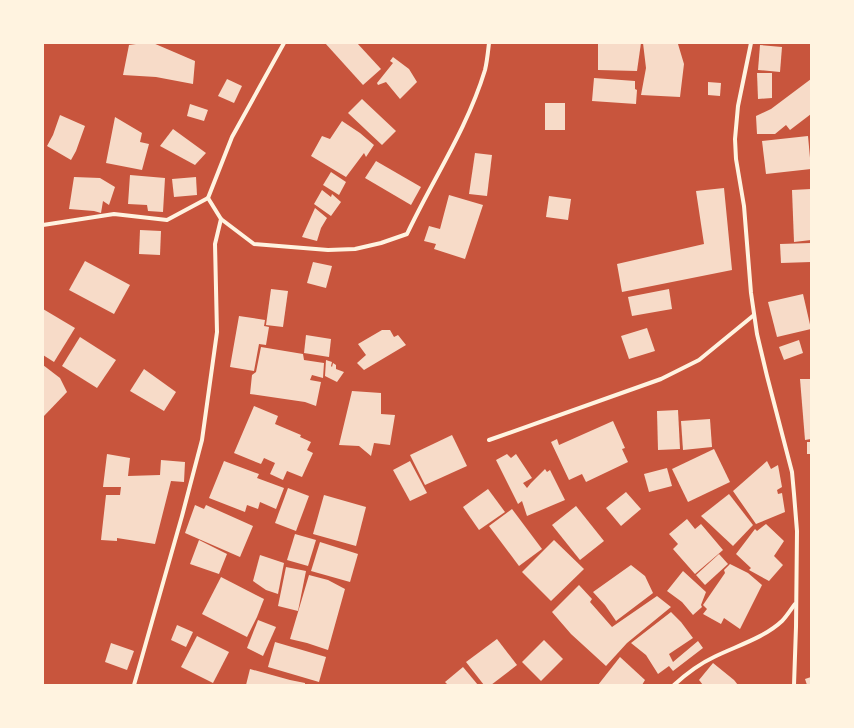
<svg xmlns="http://www.w3.org/2000/svg" width="854" height="728" font-family="'Archivo Narrow',sans-serif">
  <style>
    .building { fill: #f7dbc8 }
    .lines { fill: none; stroke-linecap: round; stroke-linejoin: round }
    .minor { stroke: #fff3e0; stroke-width: 4 }
  </style>
  <rect width="100%" height="100%" fill="#c8553d"/>
  <!-- building -->
  <g class="building">
    <polygon points="143,43 153,43 195,61 193,84 156,77 123,75 129,45"/>
    <polygon points="325,43 357,43 381,69 363,85"/>
    <polygon points="598,43 641,43 637,71 598,70"/>
    <polygon points="643,43 678,44 684,64 680,97 641,95 646,68"/>
    <polygon points="760,45 782,47 780,72 758,70"/>
    <polygon points="393,57 409,69 417,82 400,99 386,82 378,85 377,83 393,63 390,61"/>
    <polygon points="757,73 772,73 772,98 758,99"/>
    <polygon points="594,78 635,81 635,89 637,90 636,104 592,101"/>
    <polygon points="227,79 242,86 234,103 218,96"/>
    <polygon points="811,79 811,114 790,130 786,125 775,134 757,134 756,116 771,109"/>
    <polygon points="708,82 721,83 720,96 708,95"/>
    <polygon points="362,99 396,131 382,145 348,113"/>
    <rect x="545" y="103" width="20" height="27"/>
    <polygon points="190,104 208,110 204,121 187,116"/>
    <polygon points="60,115 85,126 76,151 71,160 47,146 53,135"/>
    <polygon points="115,117 142,133 140,142 149,144 142,170 106,163"/>
    <polygon points="342,121 360,133 374,145 366,157 364,153 346,177 311,156 322,136 330,139"/>
    <polygon points="173,129 206,153 195,165 160,146"/>
    <polygon points="808,136 811,169 766,174 762,141"/>
    <polygon points="475,153 492,155 487,196 469,194"/>
    <polygon points="376,161 421,187 411,205 365,178"/>
    <polygon points="331,172 346,182 339,195 323,185"/>
    <polygon points="130,175 165,178 163,212 148,211 147,205 128,204"/>
    <polygon points="74,177 100,178 115,187 109,205 103,201 101,213 94,211 69,209"/>
    <polygon points="196,177 197,195 174,197 172,179"/>
    <polygon points="724,188 732,270 622,292 617,264 704,244 696,191"/>
    <polygon points="811,189 811,240 794,242 792,190"/>
    <polygon points="322,190 331,197 332,194 341,202 331,216 314,204"/>
    <polygon points="449,195 483,205 465,259 434,249 436,244 424,241 429,226 440,229"/>
    <polygon points="549,196 571,199 568,220 546,217"/>
    <polygon points="315,208 327,218 321,228 317,241 302,237"/>
    <polygon points="140,230 161,231 160,255 139,254"/>
    <polygon points="811,243 811,262 781,263 780,244"/>
    <polygon points="85,261 130,285 114,314 69,290"/>
    <polygon points="313,262 332,266 326,288 307,283"/>
    <polygon points="271,289 288,291 283,327 266,325"/>
    <polygon points="669,289 672,309 632,316 628,297"/>
    <polygon points="803,294 811,329 777,337 768,302"/>
    <polygon points="43,309 75,328 54,362 43,355"/>
    <polygon points="239,316 265,320 264,326 269,327 266,345 259,344 254,371 230,367"/>
    <polygon points="647,328 655,351 629,359 621,336"/>
    <polygon points="382,330 390,330 394,337 398,335 406,345 364,370 357,363 366,355 358,344"/>
    <polygon points="306,335 331,339 329,357 304,353"/>
    <polygon points="80,337 116,360 97,388 62,366"/>
    <polygon points="799,340 803,353 784,360 779,347"/>
    <polygon points="261,347 303,354 304,360 324,363 323,378 312,375 310,380 321,382 316,406 305,402 250,394 252,375 256,372"/>
    <polygon points="326,360 332,362 331,366 332,367 333,363 336,365 336,369 344,372 337,382 325,376"/>
    <polygon points="43,365 60,378 67,392 43,417"/>
    <polygon points="144,369 176,392 164,411 130,391"/>
    <polygon points="800,379 811,379 811,439 805,440"/>
    <polygon points="352,391 381,393 381,414 395,415 390,445 374,443 371,456 359,446 339,445"/>
    <polygon points="254,406 278,416 275,424 301,435 300,437 311,442 307,450 313,453 302,477 287,471 283,480 270,474 275,463 264,458 261,464 234,453"/>
    <polygon points="678,410 680,449 658,450 657,411"/>
    <polygon points="710,419 712,447 683,450 681,421"/>
    <polygon points="613,421 625,448 622,449 628,462 586,482 582,474 569,480 551,442 557,439 559,445"/>
    <polygon points="452,435 467,466 425,485 410,455"/>
    <rect x="807" y="442" width="4" height="12"/>
    <polygon points="714,449 730,482 688,502 672,469"/>
    <polygon points="107,454 130,458 128,476 160,475 161,460 185,462 184,482 171,481 155,544 117,538 117,541 101,540 106,495 120,495 121,487 103,487"/>
    <polygon points="507,454 511,458 516,454 532,478 523,483 527,488 531,483 545,469 547,472 550,470 565,500 527,516 522,501 518,504 496,460"/>
    <polygon points="224,461 259,474 257,478 284,488 276,509 260,502 258,509 247,505 245,512 209,498"/>
    <polygon points="410,461 427,493 410,501 393,470"/>
    <polygon points="767,461 771,469 778,465 782,487 777,490 778,494 782,493 785,512 756,524 733,491"/>
    <polygon points="667,468 672,486 649,492 644,474"/>
    <polygon points="288,488 309,496 296,531 275,523"/>
    <polygon points="488,489 505,512 479,530 463,507"/>
    <polygon points="626,492 641,509 621,526 606,508"/>
    <polygon points="729,494 753,525 733,546 701,516"/>
    <polygon points="324,495 366,507 356,546 313,534"/>
    <polygon points="195,505 204,509 206,505 253,526 240,557 185,533"/>
    <polygon points="576,506 604,541 580,560 552,525"/>
    <polygon points="512,509 542,549 519,566 489,526"/>
    <polygon points="687,519 695,529 701,524 723,550 695,574 673,549 678,544 669,534"/>
    <polygon points="766,524 784,541 774,556 783,565 769,581 749,570 751,568 736,554 755,529 757,531"/>
    <polygon points="295,534 316,540 308,566 287,560"/>
    <polygon points="199,540 227,554 219,574 190,564"/>
    <polygon points="554,540 584,569 551,601 522,572"/>
    <polygon points="320,542 358,554 350,582 311,571"/>
    <polygon points="719,554 728,564 705,585 696,575"/>
    <polygon points="260,555 284,563 278,594 266,590 253,581"/>
    <polygon points="730,564 748,573 762,585 740,629 724,618 721,624 703,614 707,609 703,605 725,573 724,570"/>
    <polygon points="631,565 645,576 653,593 616,621 605,605 593,592"/>
    <polygon points="286,567 306,571 298,611 278,606"/>
    <polygon points="683,571 706,592 701,605 702,607 693,615 682,602 667,591"/>
    <polygon points="309,575 328,580 345,589 328,650 307,643 290,639"/>
    <polygon points="221,577 264,599 257,617 247,637 202,614"/>
    <polygon points="579,585 592,599 590,602 612,627 657,596 671,607 627,643 606,666 571,634 552,612"/>
    <polygon points="671,612 681,622 693,638 669,654 673,662 698,641 703,648 673,671 669,666 658,674 646,655 631,643"/>
    <polygon points="258,620 276,627 263,656 247,648"/>
    <polygon points="177,625 193,632 186,647 171,640"/>
    <polygon points="197,636 229,652 213,683 181,667"/>
    <polygon points="497,639 517,665 491,685 484,685 466,662"/>
    <polygon points="544,640 563,659 541,681 522,662"/>
    <polygon points="275,642 326,657 319,682 268,667"/>
    <polygon points="111,643 134,651 127,670 105,662"/>
    <polygon points="620,657 645,680 642,685 598,685"/>
    <polygon points="713,663 734,680 738,685 703,685 699,680"/>
    <polygon points="463,667 478,685 448,685 445,682"/>
    <polygon points="250,669 290,680 305,683 305,685 246,685"/>
    <polygon points="811,677 811,685 807,685 805,679"/>
  </g>
  <g class="lines">
    <!-- minor -->
    <g class="minor">
      <polyline points="751,43 738,106 735,139 736,159 744,206 751,293 757,334 767,376 792,472 794,494 797,531 796,627 794,685"/>
      <path d="M 221,219 L 254,244 L 328,250 L 355,249 L 381,243 L 407,234 C 433,179 467,129 485,70 C 487,62 488,52 489,43"/>
      <polyline points="43,225 114,214 167,220 208,198 232,137 284,43"/>
      <polyline points="489,440 661,379 699,360 754,315"/>
      <polyline points="134,685 182,516 202,440 217,332 215,244 221,219 208,198"/>
      <path d="M 674,685 C 686,674 699,664 714,657 C 736,646 764,638 782,621 C 787,616 791,609 795,604"/>
    </g>
  </g>
  <!-- border -->
  <rect width="854" height="728" fill="none" stroke="#fff3e0" stroke-width="88"/>
</svg>
